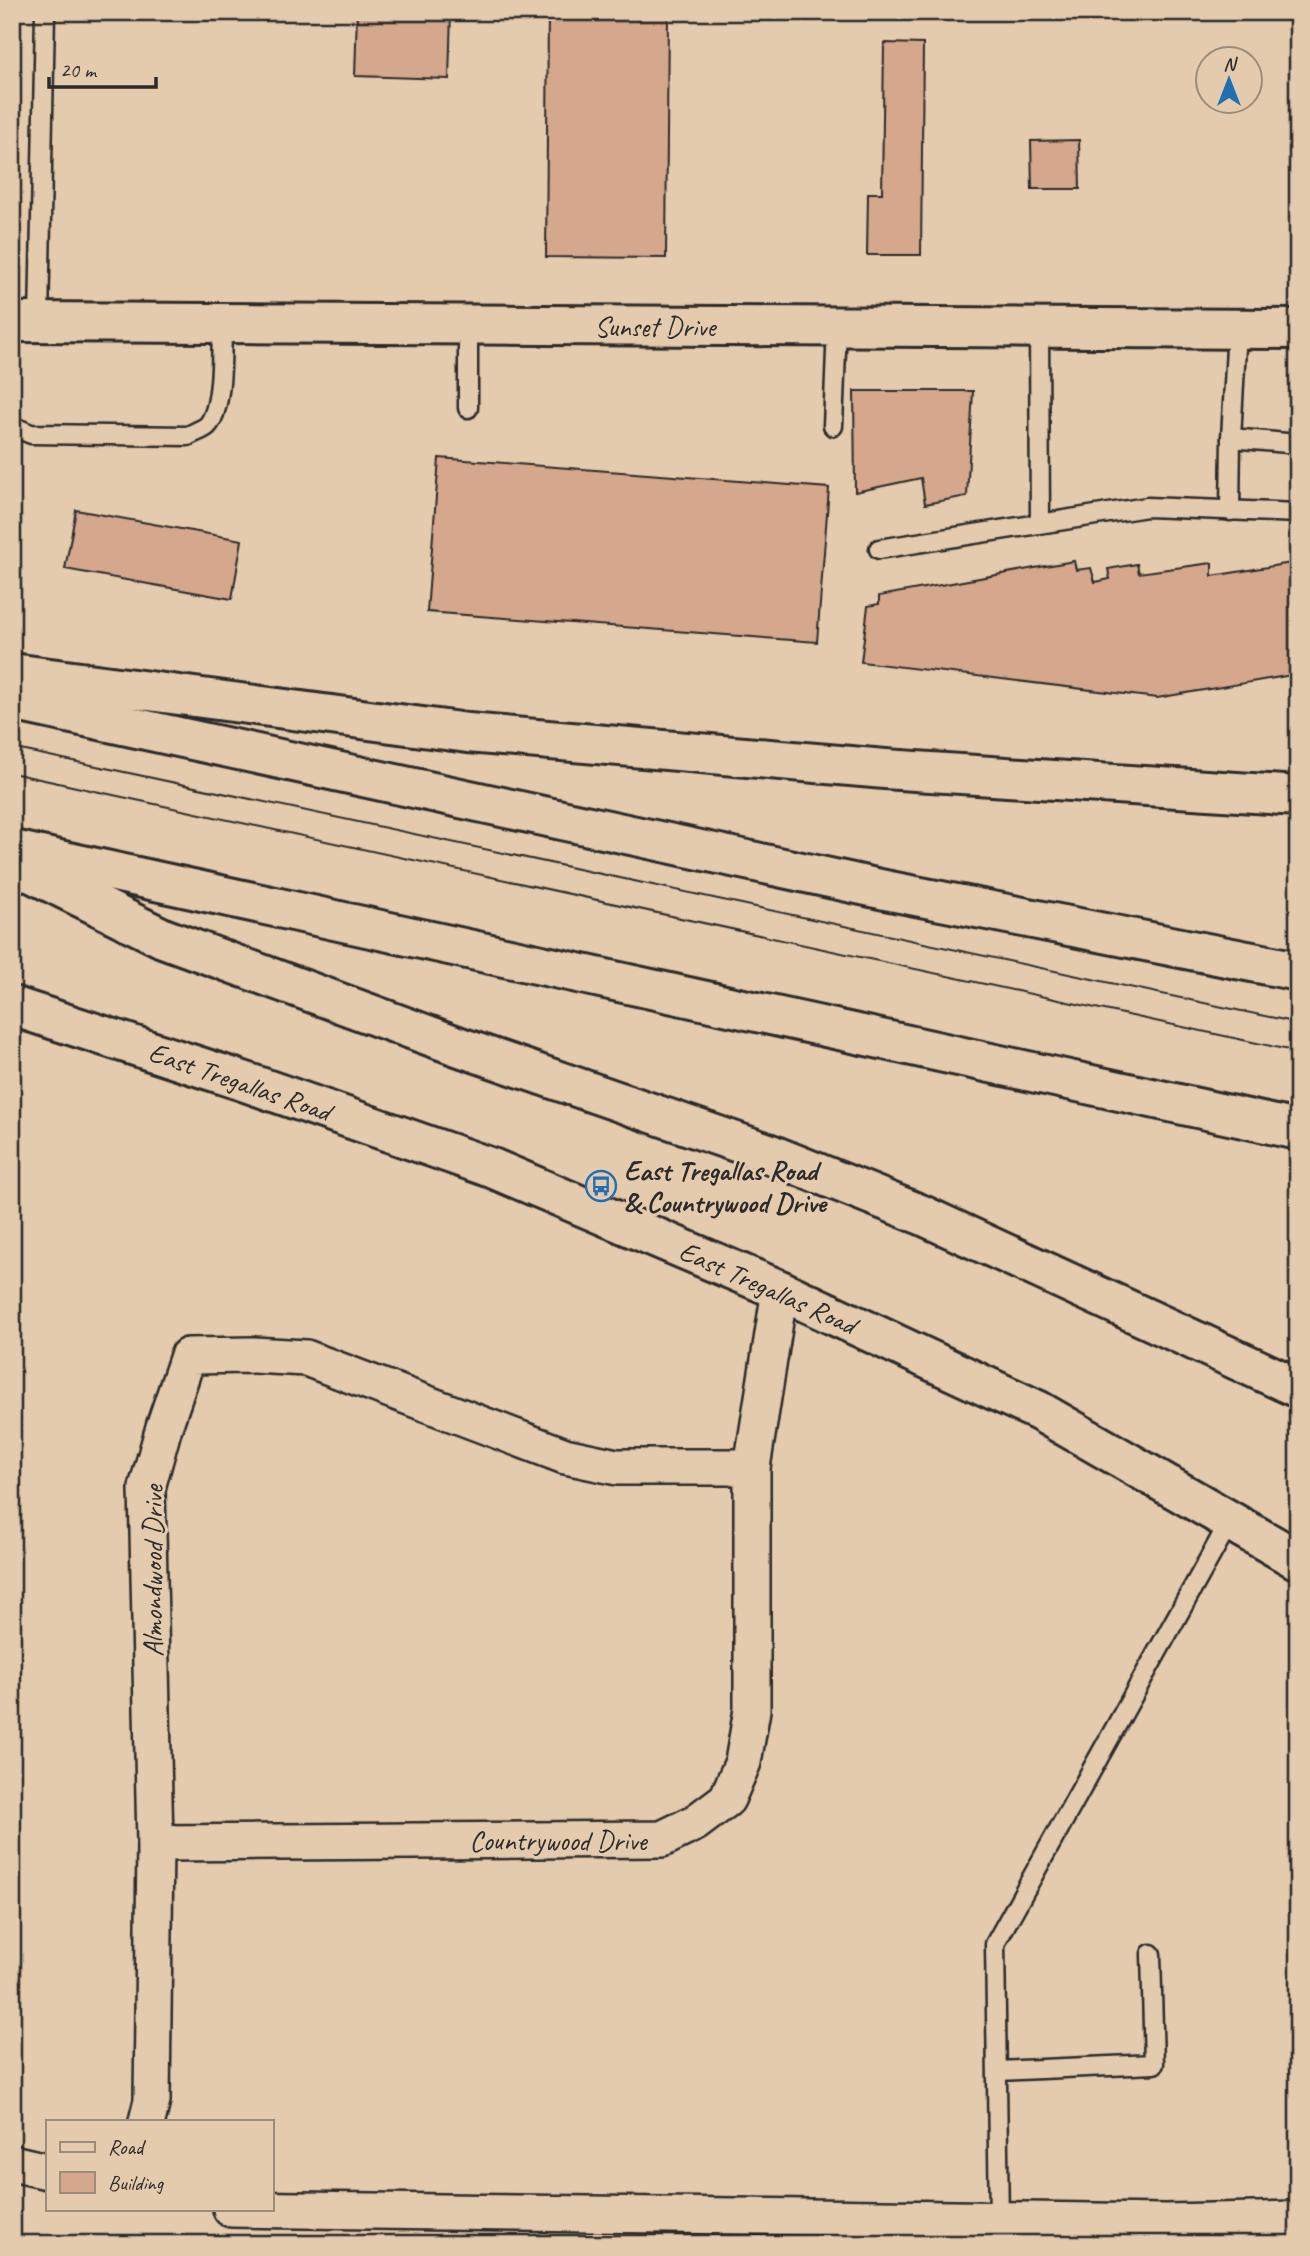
<svg xmlns="http://www.w3.org/2000/svg" width="1310" height="2256" font-family="Caveat,sans-serif">
  <style>
    .building { fill: #d5a78c; stroke: #2b2b2b; stroke-width: 2 }
    .lines { fill: none; stroke-linecap: round; stroke-linejoin: round }
    .service-casing { stroke: #2b2b2b; stroke-width: 23 }
    .minor-casing { stroke: #2b2b2b; stroke-width: 40 }
    .tertiary-casing { stroke: #2b2b2b; stroke-width: 44 }
    .motorway-casing { stroke: #2b2b2b; stroke-width: 44 }
    .service { stroke: #e5cbad; stroke-width: 18 }
    .minor { stroke: #e5cbad; stroke-width: 35 }
    .tertiary { stroke: #e5cbad; stroke-width: 38 }
    .motorway { stroke: #e5cbad; stroke-width: 38 }
    .tram { stroke: #2b2b2b; stroke-width: 2 }
    .labels { text-anchor: middle; stroke-width: 6; stroke-linejoin: round; paint-order: stroke }
    .street-label { font-size: 28px; fill: #2b2b2b; stroke: #e5cbad }
    .poi-label { font-size: 28px; font-weight: bold; fill: #2b2b2b; stroke: #e5cbad; text-anchor: start }
  </style>
  <rect width="100%" height="100%" fill="#e5cbad"/>
  <filter id="ink" filterUnits="userSpaceOnUse"><feTurbulence type="fractalNoise" baseFrequency=".0143" numOctaves="2"/><feDisplacementMap in="SourceGraphic" scale="14" xChannelSelector="R" yChannelSelector="G"/><feConvolveMatrix kernelMatrix="1 2 1 2 8 2 1 2 1" color-interpolation-filters="sRGB"/></filter>
  <g filter="url(#ink)">
    <!-- building -->
    <g class="building">
      <polygon points="357,12 451,12 449,79 355,76"/>
      <polygon points="548,12 668,12 666,258 546,257"/>
      <polygon points="884,43 923,44 921,255 867,255 868,193 882,193"/>
      <polygon points="1079,140 1080,189 1032,189 1031,141"/>
      <polygon points="854,391 973,391 967,496 925,504 921,478 855,492"/>
      <polygon points="439,458 829,488 817,642 427,612"/>
      <polygon points="76,510 242,540 232,599 65,569"/>
      <polygon points="1074,561 1076,570 1091,568 1095,582 1110,579 1108,569 1137,564 1139,573 1212,563 1212,576 1298,562 1298,674 1157,698 861,662 868,606 879,604 879,596"/>
    </g>
    <g class="lines">
      <!-- service casing -->
      <g class="service-casing">
        <g id="service">
          <polyline points="39,322 45,12"/>
          <polyline points="1039,328 1040,523"/>
          <polyline points="468,408 468,325"/>
          <path d="M 12,426 L 31,434 L 188,436 C 193,433 202,430 207,426 C 224,409 221,346 222,323"/>
          <polyline points="833,426 837,326"/>
          <polyline points="1231,438 1298,444"/>
          <polyline points="1230,511 1231,438 1237,329"/>
          <polyline points="879,549 1147,507 1298,513"/>
          <polyline points="998,2071 1154,2064 1151,1954"/>
          <polyline points="999,2220 995,1944 1230,1521"/>
        </g>
      </g>
      <!-- minor casing -->
      <g class="minor-casing">
        <g id="minor">
          <polyline points="155,1843 662,1839 695,1823 727,1799 743,1762 752,1710 752,1467 780,1290"/>
          <polyline points="147,2121 152,2101 155,1843 147,1488 164,1427 188,1356 253,1355 306,1358 565,1456 617,1467 752,1467"/>
          <polyline points="12,2163 47,2171"/>
          <polyline points="231,2209 1165,2222 1298,2219"/>
        </g>
      </g>
      <!-- tertiary casing -->
      <g class="tertiary-casing">
        <g id="tertiary">
          <polyline points="12,322 1298,329"/>
          <polyline points="12,1006 240,1080 492,1168 780,1290 1039,1411 1298,1560"/>
        </g>
      </g>
      <!-- motorway casing -->
      <g class="motorway-casing">
        <g id="motorway">
          <polyline points="12,673 468,733 885,769 1298,796"/>
          <polyline points="12,701 885,890 1298,971"/>
          <polyline points="18,851 1298,1130"/>
          <polyline points="12,863 163,938 460,1047 765,1152 922,1215 1298,1388"/>
        </g>
      </g>
      <!-- service -->
      <use href="#service" class="service"/>
      <!-- minor -->
      <use href="#minor" class="minor"/>
      <!-- tertiary -->
      <use href="#tertiary" class="tertiary"/>
      <!-- motorway -->
      <use href="#motorway" class="motorway"/>
      <!-- tram -->
      <g class="tram">
        <polyline points="12,748 1298,1023"/>
        <polyline points="12,773 1298,1052"/>
      </g>
    </g>
  </g>
  <!-- icons -->
  <defs>
    <g id="bus-ring" transform="scale(1.575)"><circle r="9.5" fill="#e5cbad" stroke="#1f6fb2" stroke-width="1.5"/><path d="M-5-6H5V4H4V6H2V4H-2V6H-4V4H-5ZM-3.5-4V0h7V-4ZM-3.5 1.2v1.5H-2V1.2ZM2 1.2v1.5H3.5V1.2Z" fill="#1f6fb2"/></g>
  </defs>
  <g fill-rule="evenodd">
    <use href="#bus-ring" x="601" y="1186"/>
  </g>
  <g class="labels">
    <!-- street labels -->
    <g class="street-label">
      <text x="655" y="336">Sunset Drive</text>
      <text transform="translate(240 1081) rotate(19)" y="10">East Tregallas Road</text>
      <text transform="translate(768 1287) rotate(24)" y="10">East Tregallas Road</text>
      <text transform="translate(152 1571) rotate(-90)" y="10">Almondwood Drive</text>
      <text x="558" y="1850">Countrywood Drive</text>
    </g>
    <!-- poi labels -->
    <g class="poi-label">
      <text x="624" y="1180">East Tregallas Road<tspan x="624" dy="32">&amp; Countrywood Drive</tspan></text>
    </g>
  </g>
  <!-- margin -->
  <rect width="1310" height="2256" fill="none" stroke="#e5cbad" stroke-width="42"/>
  <rect x="21" y="21" width="1268" height="2214" fill="none" stroke="#2b2b2b" stroke-width="2.5" filter="url(#ink)"/>
  <!-- legend -->
  <rect x="46" y="2120" width="228" height="91" fill="#e5cbad" stroke="#9b8b79" stroke-width="2"/>
  <rect x="60" y="2142" width="35" height="10" fill="#e5cbad" stroke="#9b8b79" stroke-width="2"/>
  <text x="108" y="2154" font-size="21" fill="#2b2b2b">Road</text>
  <rect x="60" y="2172" width="35" height="21" fill="#d5a78c" stroke="#9b8b79" stroke-width="2"/>
  <text x="108" y="2190" font-size="21" fill="#2b2b2b">Building</text>
  <!-- north arrow -->
  <g transform="translate(1229 80)"><circle r="33" fill="#e5cbad" stroke="#9b8b79" stroke-width="2"/>
  <path d="M0-5L12 26L0 18L-12 26Z" fill="#1f6fb2"/>
  <text y="-10" font-size="19" font-weight="bold" text-anchor="middle" fill="#2b2b2b">N</text>
  </g>
  <!-- scale -->
  <path d="M49 77v10h107v-10" fill="none" stroke="#2b2b2b" stroke-width="3.5"/>
  <text x="60" y="77" font-size="21" fill="#2b2b2b" stroke="#e5cbad" stroke-width="5" paint-order="stroke">20 m</text>
</svg>
